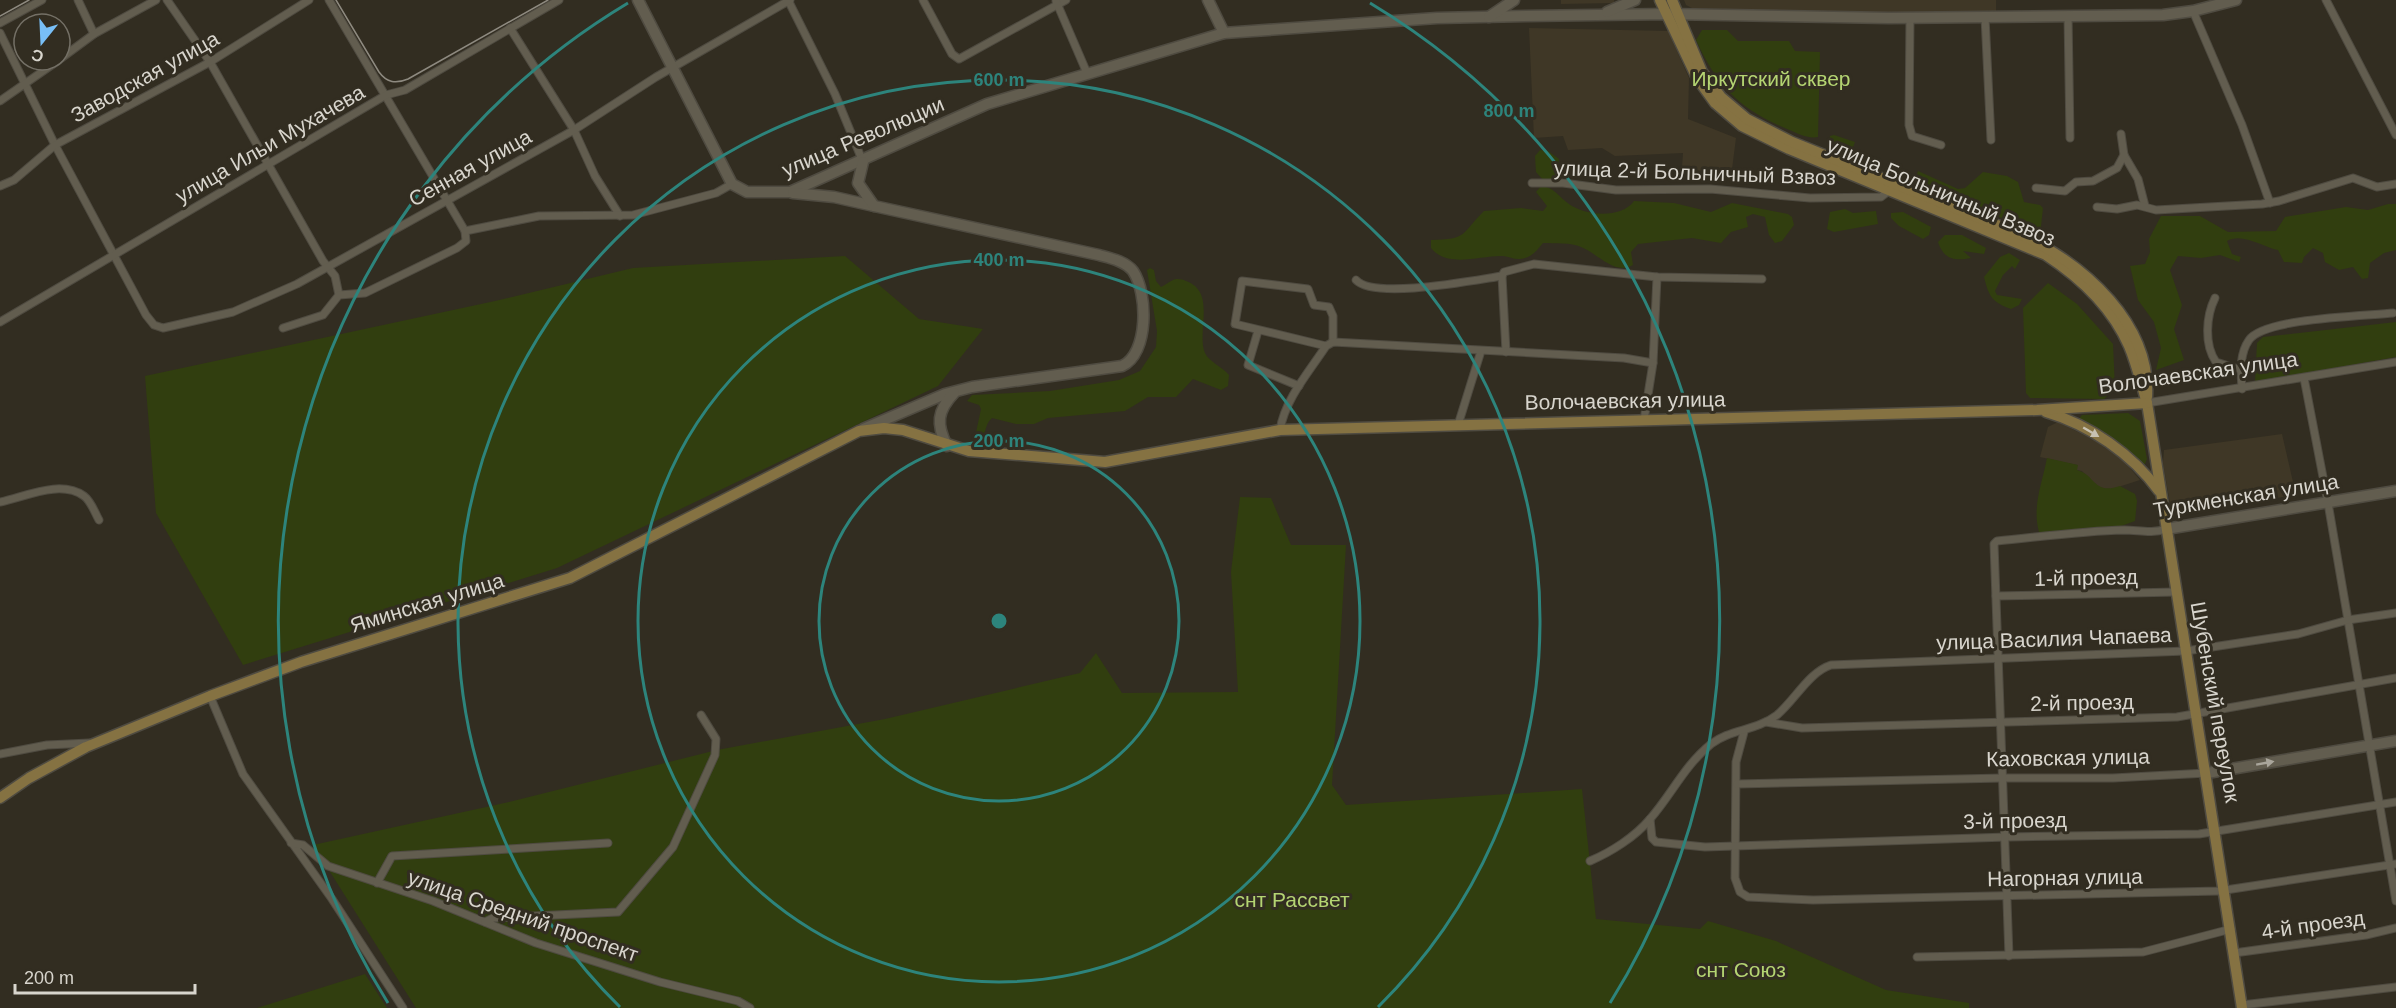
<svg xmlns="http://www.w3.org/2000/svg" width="2396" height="1008" font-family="Helvetica,sans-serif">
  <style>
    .commercial { fill: #3f3726 }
    .green { fill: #313e0f }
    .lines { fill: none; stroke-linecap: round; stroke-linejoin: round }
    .street-casing { stroke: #4f4b41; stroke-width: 9 }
    .secondary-casing { stroke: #4f4b41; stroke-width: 13 }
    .primary-casing { stroke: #4f4b41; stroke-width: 13 }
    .street { stroke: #625d4f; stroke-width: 7 }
    .secondary { stroke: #625d4f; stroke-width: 10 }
    .primary { stroke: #857242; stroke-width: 10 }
    .tram { stroke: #8e8a80; stroke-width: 1.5 }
    .oneway { fill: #c7c1b1 }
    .oneway2 { fill: #a9a59b }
    .ring { fill: none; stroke: #2d847c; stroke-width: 3 }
    .labels { text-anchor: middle; stroke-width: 6; stroke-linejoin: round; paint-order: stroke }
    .street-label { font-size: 21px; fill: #d8d5cd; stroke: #322d21 }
    .park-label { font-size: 21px; fill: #b4d472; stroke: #322d21 }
    .centre { fill: #2d847c; stroke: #322d21; stroke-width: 3 }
    .ring-label { font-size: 18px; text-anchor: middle; font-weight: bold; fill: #2d847c; stroke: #322d21; stroke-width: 6; stroke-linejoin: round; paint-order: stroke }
  </style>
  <rect width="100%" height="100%" fill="#322d21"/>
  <!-- commercial -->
  <g class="commercial">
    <polygon points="1561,0 1614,0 1614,3 1561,4"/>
    <polygon points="1684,0 1996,0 1996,11 1892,14 1692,8 1686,5"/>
    <polygon points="1529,28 1668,31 1689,78 1688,119 1736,138 1731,177 1682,167 1683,153 1615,156 1602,148 1568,150 1563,136 1534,138"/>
    <polygon points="2058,422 2092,439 2123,460 2140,480 2109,490 2096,486 2082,471 2077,470 2077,465 2040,457 2048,427"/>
    <polygon points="2282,434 2296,495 2172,515 2163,463 2164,450"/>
  </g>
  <!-- green -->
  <g class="green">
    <path d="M 1702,30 L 1727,30 L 1738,41 L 1789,41 L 1795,51 L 1820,52 L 1818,137 C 1807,139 1797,133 1787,129 C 1739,109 1717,86 1696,40 Z"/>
    <polygon points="1834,135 1855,142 1852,150 1860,157 1828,143 1830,136"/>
    <polygon points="1540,150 1548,151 1559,159 1557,179 1544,181 1536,172 1535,156"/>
    <polygon points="1918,171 1958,189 1965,188 1983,172 2007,176 2018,182 2024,202 2040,205 2043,208 2041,226 2046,234 2043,236 1937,190 1916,178"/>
    <path d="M 1541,186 C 1554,187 1559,197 1569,204 C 1586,216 1621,219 1634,201 L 1674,203 L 1711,212 L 1732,203 L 1788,214 L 1792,217 L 1794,225 L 1782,241 L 1775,243 L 1769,235 L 1765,217 L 1753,214 L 1746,217 L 1748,227 L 1731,232 L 1721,243 L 1692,238 L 1638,244 L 1631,252 L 1633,265 C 1615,276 1597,253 1581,247 C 1571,242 1555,244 1543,243 C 1537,250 1534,255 1525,258 C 1516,261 1511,257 1503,256 C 1481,255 1448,269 1431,248 L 1431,240 C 1468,239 1460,235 1484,211 L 1521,208 L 1543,211 L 1547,206 L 1536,192 Z"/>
    <path d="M 2388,204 L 2396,204 L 2396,250 L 2384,253 L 2370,263 L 2368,278 L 2362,279 L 2353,267 L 2339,270 L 2325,262 L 2323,253 L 2313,248 L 2304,257 L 2302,263 L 2284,262 L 2278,250 C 2263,247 2242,232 2227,241 L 2232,254 L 2241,257 L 2239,262 L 2220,255 L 2201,258 L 2178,256 L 2170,270 L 2182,305 L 2174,329 L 2184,360 L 2156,370 L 2161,348 L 2154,322 L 2138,300 L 2130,266 L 2145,264 L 2150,252 L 2149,239 L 2161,216 L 2200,216 L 2228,232 L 2276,231 L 2285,217 L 2346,207 L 2368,210 Z"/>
    <polygon points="1845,209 1853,213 1876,211 1878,224 1834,232 1827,229 1830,212"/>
    <polygon points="1903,212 1931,227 1929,235 1923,239 1899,226 1891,218 1891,213"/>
    <path d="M 1945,235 L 1962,235 L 1986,248 L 1984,254 L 1963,251 L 1971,258 C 1955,261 1944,260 1938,242 Z"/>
    <path d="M 2009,253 L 2020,260 L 2015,269 L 2012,266 L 2003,275 L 1995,291 L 1997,295 L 2022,299 L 2019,305 L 2011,309 C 1992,302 1989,297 1984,277 L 2000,257 Z"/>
    <polygon points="845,256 919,319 983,329 938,386 557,568 243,665 156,513 145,376 495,301 633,268"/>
    <path d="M 1150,268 L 1154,270 L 1156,281 L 1161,287 C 1166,285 1168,282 1173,280 C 1176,278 1183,279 1186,281 C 1217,292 1196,332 1205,353 C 1209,362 1223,367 1229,375 L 1228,386 L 1221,390 L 1193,379 L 1176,397 L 1148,397 L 1125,411 L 1048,418 L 1034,424 L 1016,424 L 992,418 C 983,426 987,436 979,444 L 974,442 L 981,409 L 979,405 L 967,401 L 972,395 L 1050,391 L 1119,380 L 1140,371 L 1156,347 L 1157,331 L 1147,270 Z"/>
    <polygon points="2048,283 2077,304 2113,344 2115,389 2104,399 2030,398 2026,393 2023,308"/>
    <polygon points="2396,322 2396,357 2255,382 2257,343 2263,337"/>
    <polygon points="2128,413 2140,421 2147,459 2145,464 2141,464 2078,420 2082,415"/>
    <path d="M 2047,458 L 2078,465 L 2077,470 C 2096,475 2093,495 2120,486 L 2135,494 L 2137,501 L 2135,521 L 2121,526 L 2044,533 L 2039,532 C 2032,506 2042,484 2047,458 Z"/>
    <polygon points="1240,497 1271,498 1291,545 1346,545 1332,785 1346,805 1582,789 1596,919 1700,929 1708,921 1776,941 1886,990 1969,1003 1969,1008 416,1008 313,845 509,802 717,750 885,719 1080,673 1096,653 1122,693 1238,692 1231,572"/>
    <polygon points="365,974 387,1008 257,1008"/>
  </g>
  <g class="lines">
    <!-- street casing -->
    <g class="street-casing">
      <g id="street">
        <polyline points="78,0 94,34"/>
        <polyline points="167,0 210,62 323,261 335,276 339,295"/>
        <polyline points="329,0 465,231"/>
        <polyline points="788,0 835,94 863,162"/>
        <polyline points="923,0 952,54 959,59 1066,0"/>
        <polyline points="2326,0 2396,135"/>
        <polyline points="1056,1 1087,73"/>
        <polyline points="2193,11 2242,125 2270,203"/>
        <polyline points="2068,15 2070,138"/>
        <polyline points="1985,17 1991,140"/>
        <polyline points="1910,18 1909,125 1912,136 1941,145"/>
        <polyline points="0,23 42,0"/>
        <polyline points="510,28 574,130 595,176 620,216"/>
        <polyline points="0,33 55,145 146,315 154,325 163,328 233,312 297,284 574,130 656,77 790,0"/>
        <polyline points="60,59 94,34 156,0"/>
        <polyline points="0,101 59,60"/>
        <polyline points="2124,155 2138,179 2145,206"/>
        <polyline points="1532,183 1563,183 1616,190 1710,189 1810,198 1881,197 1890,190"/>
        <polyline points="0,186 14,180 55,145 210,62 309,0"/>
        <polyline points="2036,188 2065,191 2076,182 2093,181 2117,168 2124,155 2121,134"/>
        <polyline points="2097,207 2117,209 2137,205 2156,210 2262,204 2279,201 2353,178 2377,187 2396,184"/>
        <path d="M 1356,280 C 1374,300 1475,280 1502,276"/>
        <path d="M 2215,298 C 2206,316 2204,345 2216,362 L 2241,370"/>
        <polyline points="0,322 386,95 405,90 559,0"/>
        <polyline points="283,328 323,315 339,295 365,293 457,248 466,241 465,231 539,216 633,215 716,193 732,184"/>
        <polyline points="1258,331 1248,365 1299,386"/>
        <polyline points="1326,346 1235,324 1242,281 1308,289 1314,305 1329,307 1333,316 1333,342"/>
        <polyline points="1506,352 1502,276 1504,272 1534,264 1657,277 1762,279"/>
        <polyline points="2304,378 2328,503 2396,901"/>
        <path d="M 2242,389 C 2241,373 2239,354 2249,340 C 2264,318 2364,316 2393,313"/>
        <polyline points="2147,403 2396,362"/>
        <polyline points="1644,420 1653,363 1657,277"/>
        <polyline points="1458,425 1481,351"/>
        <path d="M 1280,430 C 1285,399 1309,372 1326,346 L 1333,342 L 1624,358 L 1653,363"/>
        <path d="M 0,502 C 25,497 60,479 84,496 C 91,501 95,513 99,520"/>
        <polyline points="1996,596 2176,592"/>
        <polyline points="210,696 243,774 332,899 403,1008"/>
        <polyline points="1766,722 1802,728 2177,717 2396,678"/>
        <polyline points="1744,732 1736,762 1735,878 1740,892 1748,897 1813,900 2219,891 2396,864"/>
        <polyline points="0,754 47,745 89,743"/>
        <polyline points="1737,784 2003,778 2113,778 2207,773"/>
        <polyline points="1650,819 1652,838 1656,842 1705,847 2007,837 2199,834 2396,802"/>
        <polyline points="291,843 303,845 328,866 433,901 536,943 660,982 738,1001 750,1008"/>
        <path d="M 1590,861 C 1611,852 1635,837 1650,819 C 1672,794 1684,766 1711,744 C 1730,729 1756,731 1777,715 C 1795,700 1809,672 1831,665 L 2186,651 L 2298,634 L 2348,620 L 2396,613"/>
        <polyline points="377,883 392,856 608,843"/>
        <polyline points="485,922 493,918 618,912 673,847 715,755 716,739 701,715"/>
        <polyline points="2234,953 2366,935 2396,928"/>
        <path d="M 2009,956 L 1994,544 L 1997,541 C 2039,537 2082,531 2124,530 C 2139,530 2151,534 2166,529"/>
        <polyline points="1917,957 2143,952 2231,929"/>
        <polyline points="2242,1005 2396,987"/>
      </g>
    </g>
    <!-- secondary casing -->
    <g class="secondary-casing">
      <g id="secondary">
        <polyline points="638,0 732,184 747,192 790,192 987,104 1224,33 1437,18 1525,16 1668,14 1889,18 2163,15 2193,11 2236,0"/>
        <polyline points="1208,0 1224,33"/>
        <polyline points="1607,12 1635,0"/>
        <polyline points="1489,17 1514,0"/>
        <polyline points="793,193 834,197 874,206"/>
        <path d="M 863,429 L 945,394 L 972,387 L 1122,366 C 1149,354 1148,293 1133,271 C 1125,261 1110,258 1099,255 L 874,206 L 858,183 L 863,162"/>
        <path d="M 947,446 C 936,424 937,411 954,393"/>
        <polyline points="2166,529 2396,491"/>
        <polyline points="2207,773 2396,741"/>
      </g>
    </g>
    <!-- primary casing -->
    <g class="primary-casing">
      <g id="primary">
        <path d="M 1660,0 L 1697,78 L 1715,103 L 1742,126 L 1789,149 L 2046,255 C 2081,278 2112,307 2129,346 C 2137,365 2141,384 2147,403 L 2242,1008"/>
        <path d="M 1672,0 L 1702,72 L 1721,97 L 1747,119 L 1792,142 L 2024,236 C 2085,266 2151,323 2147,397"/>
        <path d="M 2046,412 C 2090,425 2132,454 2159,491"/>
        <polyline points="0,798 29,778 86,747 210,696 301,662 570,578 859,431 884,428 903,430 969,451 1105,462 1280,430 2037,410 2147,403"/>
      </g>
    </g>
    <!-- street -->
    <use href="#street" class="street"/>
    <!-- secondary -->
    <use href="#secondary" class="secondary"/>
    <!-- primary -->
    <use href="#primary" class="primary"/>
    <!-- tram -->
    <g class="tram">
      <path d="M 336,0 L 379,72 C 387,83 396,84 408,79 L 548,0"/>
      <polyline points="0,16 29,0"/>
    </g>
  </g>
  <!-- one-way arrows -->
  <defs><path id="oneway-solid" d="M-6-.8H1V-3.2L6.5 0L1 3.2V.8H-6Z" transform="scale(1.5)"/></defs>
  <use class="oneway" href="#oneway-solid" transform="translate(2091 432) rotate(30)"/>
  <use class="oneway2" href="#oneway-solid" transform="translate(2265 763) rotate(-10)"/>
  <!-- distance rings -->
  <g class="ring">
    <circle cx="999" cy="621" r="180"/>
    <circle cx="999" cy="621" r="361"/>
    <path d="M620 1007A541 541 0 1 1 1378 1007"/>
    <path d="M388 1003A721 721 0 0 1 628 3M1370 3A721 721 0 0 1 1610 1003"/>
  </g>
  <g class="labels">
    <!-- street labels -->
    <g class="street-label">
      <text transform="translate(145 77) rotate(-29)" y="7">Заводская улица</text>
      <text transform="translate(863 137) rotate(-23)" y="7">улица Революции</text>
      <text transform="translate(270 144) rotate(-30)" y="7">улица Ильи Мухачева</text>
      <text transform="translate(470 168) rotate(-29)" y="7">Сенная улица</text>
      <text transform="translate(1695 173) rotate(2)" y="7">улица 2-й Больничный Взвоз</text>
      <text transform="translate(1941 192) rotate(23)" y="7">улица Больничный Взвоз</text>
      <text transform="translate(2198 373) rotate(-8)" y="7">Волочаевская улица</text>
      <text transform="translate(1625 401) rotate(-1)" y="7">Волочаевская улица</text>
      <text transform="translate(2246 496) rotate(-9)" y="7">Туркменская улица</text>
      <text transform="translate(2086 578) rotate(-1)" y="7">1-й проезд</text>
      <text transform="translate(427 603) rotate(-17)" y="7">Яминская улица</text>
      <text transform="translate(2054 639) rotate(-2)" y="7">улица Василия Чапаева</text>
      <text transform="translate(2215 702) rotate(80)" y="7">Шубенский переулок</text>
      <text transform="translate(2082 703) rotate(-1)" y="7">2-й проезд</text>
      <text transform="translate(2068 758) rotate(-1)" y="7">Каховская улица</text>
      <text transform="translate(2015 821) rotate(-1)" y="7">3-й проезд</text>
      <text transform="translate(2065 878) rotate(-1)" y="7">Нагорная улица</text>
      <text transform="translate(523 916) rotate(19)" y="7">улица Средний проспект</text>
      <text transform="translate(2313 925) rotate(-8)" y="7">4-й проезд</text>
    </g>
    <!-- park labels -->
    <g class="park-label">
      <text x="1771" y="86">Иркутский сквер</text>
      <text x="1292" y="907">снт Рассвет</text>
      <text x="1741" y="977">снт Союз</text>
    </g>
  </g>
  <circle cx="999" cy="621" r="9" class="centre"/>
  <g class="ring-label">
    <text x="999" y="86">600 m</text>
    <text x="1509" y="117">800 m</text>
    <text x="999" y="266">400 m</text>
    <text x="999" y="447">200 m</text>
  </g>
  <!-- north arrow -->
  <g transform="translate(42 42) rotate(198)"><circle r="28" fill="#322d21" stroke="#747066" stroke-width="1.5"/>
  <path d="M0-4.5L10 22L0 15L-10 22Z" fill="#78bff7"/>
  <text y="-9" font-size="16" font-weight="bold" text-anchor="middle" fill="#d8d5cd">С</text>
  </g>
  <!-- scale -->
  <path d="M15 984v9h180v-9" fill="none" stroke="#d8d5cd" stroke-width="3"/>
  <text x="24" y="984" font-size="18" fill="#d8d5cd" stroke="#322d21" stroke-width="4.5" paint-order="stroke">200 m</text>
</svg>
